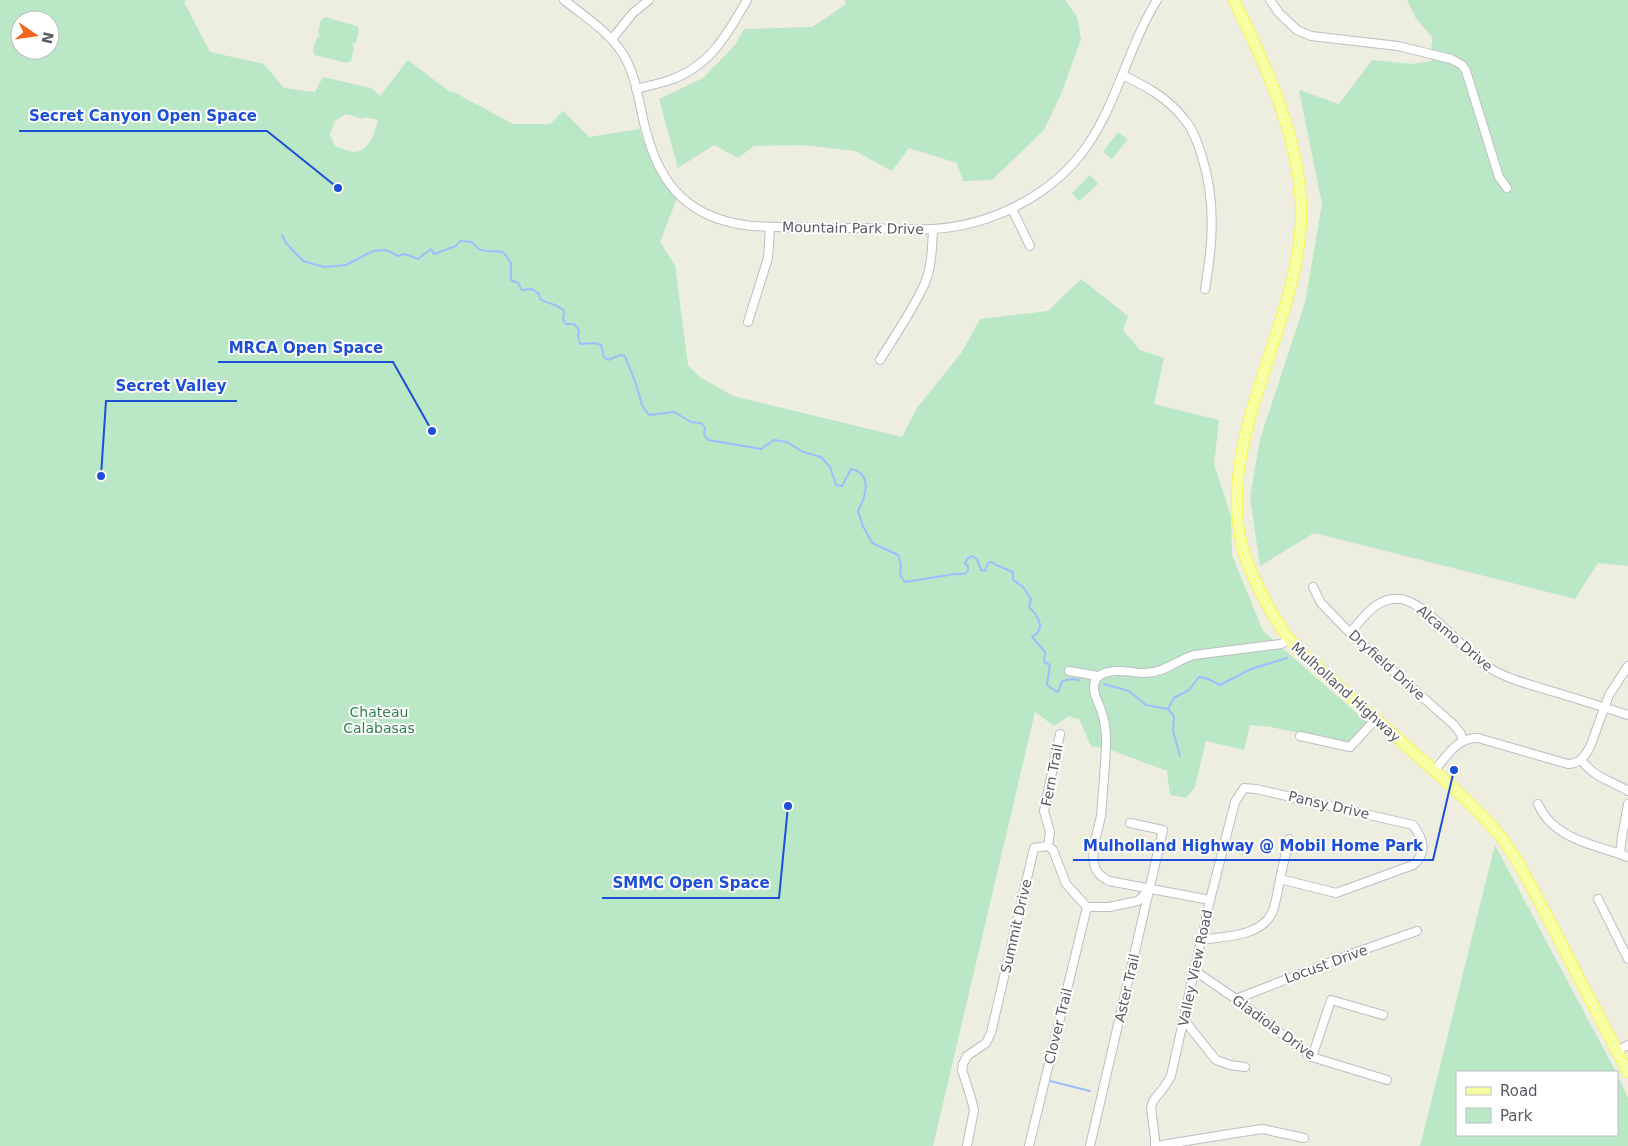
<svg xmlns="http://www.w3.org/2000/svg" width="1628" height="1146" font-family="'DejaVu Sans',sans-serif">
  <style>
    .green { fill: #bae7c5; fill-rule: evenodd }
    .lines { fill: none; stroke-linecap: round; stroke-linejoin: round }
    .stream { stroke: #9ebdff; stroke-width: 2 }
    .minor-casing { stroke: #bdbec5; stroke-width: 10 }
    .major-casing { stroke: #fbf54c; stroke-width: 12 }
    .minor { stroke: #fff; stroke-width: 8 }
    .major { stroke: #f7ffa3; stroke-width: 10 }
    .labels { text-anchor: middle; stroke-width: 4; stroke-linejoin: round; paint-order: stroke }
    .street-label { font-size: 14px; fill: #595b62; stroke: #fff }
    .park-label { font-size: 14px; fill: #2e8448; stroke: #fff }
    .leader { fill: none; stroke: #1d4ed8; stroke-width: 2 }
    .callout-dot { fill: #1d4ed8; stroke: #fff; stroke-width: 2 }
    .callout-label { font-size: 15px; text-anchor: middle; font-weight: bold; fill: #1d4ed8; stroke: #fff; stroke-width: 4; stroke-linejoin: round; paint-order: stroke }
  </style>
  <rect width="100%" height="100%" fill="#edede0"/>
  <!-- green -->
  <g class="green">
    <path d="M 0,0 L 186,0 L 184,2 L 210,52 L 264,64 L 284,88 L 315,92 L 323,77 L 371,88 L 380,96 L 408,60 L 450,92 L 452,91 L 513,124 L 550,124 L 563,111 L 589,137 L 640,129 L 642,138 L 649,136 L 677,198 L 660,242 L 675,265 L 688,365 L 700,377 L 733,396 L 902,437 L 917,408 L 962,352 L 980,319 L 1048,311 L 1081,279 L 1128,316 L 1123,330 L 1140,350 L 1164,358 L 1154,404 L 1219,420 L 1214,464 L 1231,516 L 1232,555 L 1263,631 L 1367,722 L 1352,740 L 1347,743 L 1271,727 L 1250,725 L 1244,750 L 1206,741 L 1195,787 L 1186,798 L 1170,795 L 1167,771 L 1111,750 L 1091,746 L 1079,719 L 1069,716 L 1054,726 L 1035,712 L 933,1146 L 0,1146 ZM 20,20 L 50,20 L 50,50 L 20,50 ZM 346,114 L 363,119 L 365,117 L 378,120 C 375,131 370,151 355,152 C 349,152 341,148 335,146 L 330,135 L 335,121 Z"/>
    <polygon points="845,0 1065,0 1077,17 1081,39 1061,94 1044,130 992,180 963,181 957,163 909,148 892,171 855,151 803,145 754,146 738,158 714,145 678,168 659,99 703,78 736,44 744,29 812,27 845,5"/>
    <polygon points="1407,0 1628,0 1628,566 1598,563 1575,599 1314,533 1260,566 1250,497 1260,439 1305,303 1322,204 1299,90 1339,104 1372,60 1413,64 1431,61 1432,37 1415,17"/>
    <polygon points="325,17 357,26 359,29 356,42 352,44 354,48 351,61 347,63 315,55 313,51 316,39 320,36 318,32 321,20"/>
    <polygon points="1118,132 1128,139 1112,159 1103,152"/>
    <polygon points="1090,175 1098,184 1079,201 1072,193"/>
    <polygon points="1495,845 1616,1072 1457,1072 1457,1135 1617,1135 1617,1074 1628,1098 1628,1146 1420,1146"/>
  </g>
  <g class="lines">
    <!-- stream -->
    <g class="stream">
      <path d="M 282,235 L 286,243 L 303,261 L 324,267 L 346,265 L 373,251 L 386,250 L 398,256 L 405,254 L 418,259 L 431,249 L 434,254 L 456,246 L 460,241 L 472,242 C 483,256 488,249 503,252 L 511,263 L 511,280 L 518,283 L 522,290 L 532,289 L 539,294 L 540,299 C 548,304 558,304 564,311 L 563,320 L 566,324 L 574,324 L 579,330 L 578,337 L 580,344 L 595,343 L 601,345 L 604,357 L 608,360 L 620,355 L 625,356 L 636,384 L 642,405 L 649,415 L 674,412 L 691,422 L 701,423 L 705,428 L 704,435 L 708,440 L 761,449 L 774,440 L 787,442 L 803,452 L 821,457 L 830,467 L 836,485 L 842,486 L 851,469 C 873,474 866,496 858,511 L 863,526 L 872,543 L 898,555 L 901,564 L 900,575 L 905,582 L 955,574 L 964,574 L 968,571 L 968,566 L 965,564 L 968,558 L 972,556 L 977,559 L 981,570 L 985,571 L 988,563 L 992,562 L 996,565 L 1013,572 L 1013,580 L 1023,587 L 1031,599 L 1029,607 C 1039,616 1046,630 1032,637 L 1045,652 L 1044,662 L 1050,665 L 1047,685 L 1057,692 L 1059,690 L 1062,681 L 1072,679 L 1079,680"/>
      <polyline points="1104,684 1129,691 1146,705 1168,709 1174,698 1189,690 1199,677 1208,679 1220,685 1251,669 1287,658"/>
      <polyline points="1168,709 1174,716 1173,731 1180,756"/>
      <polyline points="1050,1081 1090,1091"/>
    </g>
    <!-- minor casing -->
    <g class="minor-casing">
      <g id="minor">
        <path d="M 564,0 C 584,16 609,32 623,54 C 637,77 639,105 646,131 C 661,188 691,219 751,226 C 787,228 824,228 860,228 C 884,228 908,230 932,229 C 991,226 1053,195 1087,146 C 1117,103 1129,45 1157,0"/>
        <polyline points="1270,0 1279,13 1297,30 1311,36 1398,46 1451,59 1462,65 1466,71 1499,177 1507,188"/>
        <polyline points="612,39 633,13 649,0"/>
        <path d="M 1122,75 C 1146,86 1168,98 1184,119 C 1193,129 1198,143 1202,157 C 1216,201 1213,244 1205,289"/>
        <path d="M 636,89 C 647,86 657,84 667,81 C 709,68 727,35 747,0"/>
        <polyline points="1012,209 1030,246"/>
        <polyline points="748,322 768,258 770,227"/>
        <path d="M 880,360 C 895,335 913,310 925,283 C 932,266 932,247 933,229"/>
        <polyline points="1313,587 1321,603 1350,633 1454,725 1461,734 1463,741"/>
        <path d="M 1350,633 C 1364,617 1377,596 1401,599 C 1425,602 1465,652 1488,667 C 1505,678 1525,683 1544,689 C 1572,697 1600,706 1628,715"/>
        <polyline points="1069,671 1098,676"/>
        <polyline points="1300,736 1350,747 1375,720"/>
        <path d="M 1581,760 C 1586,766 1592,772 1599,776 C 1609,782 1619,785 1628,791"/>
        <path d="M 1434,771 C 1447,756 1457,737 1478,738 L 1568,764 C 1579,764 1585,756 1590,747 L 1609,695 L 1628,666"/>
        <path d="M 1538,804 C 1554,840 1594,844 1628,857"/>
        <polyline points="1048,846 1050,832 1044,811 1060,734"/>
        <polyline points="1620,854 1622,837 1628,804"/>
        <polyline points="1280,879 1289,839"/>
        <polyline points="1598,899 1628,959"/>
        <path d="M 1210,900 L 1109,881 C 1102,877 1096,873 1094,864 C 1091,849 1098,831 1101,816 C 1102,803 1103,790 1104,778 C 1105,757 1109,733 1102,713 C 1099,702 1089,689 1097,678 C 1107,666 1132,673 1145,673 C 1164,673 1177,660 1194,655 L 1281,644 L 1289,639"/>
        <polyline points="1195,971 1236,999 1312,1057 1387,1080"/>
        <polyline points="1236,999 1354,953 1417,931"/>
        <polyline points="1184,1020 1216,1060 1230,1065 1245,1067"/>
        <polyline points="1617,1051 1628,1045"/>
        <polyline points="1312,1057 1331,1000 1383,1015"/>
        <polyline points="967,1146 974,1110 971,1098 962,1070 963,1064 967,1056 986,1043 991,1033 1034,848 1048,846 1053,850 1066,884 1087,907 1109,907 1138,901 1150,889"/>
        <polyline points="1029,1146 1087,907"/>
        <polyline points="1090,1146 1163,830 1130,823"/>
        <path d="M 1155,1146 L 1155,1138 L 1151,1108 L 1153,1101 L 1165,1086 L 1171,1076 L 1210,900 L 1235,802 L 1244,788 L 1256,789 L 1413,825 C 1423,838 1428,853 1413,865 L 1336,893 L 1280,879 C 1278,890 1276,903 1272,913 C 1260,937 1225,936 1202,940"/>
        <polyline points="1155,1146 1255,1130 1263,1129 1304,1138"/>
      </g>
    </g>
    <!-- major casing -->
    <g class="major-casing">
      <path id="major" d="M 1234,0 C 1267,68 1304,145 1301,223 C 1296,331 1212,446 1244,553 C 1252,577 1263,598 1276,620 C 1281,626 1284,634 1290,640 C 1300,653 1314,663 1325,674 C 1366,712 1409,747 1450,785 C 1468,802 1487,819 1502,838 C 1523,866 1537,899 1554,929 C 1578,977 1603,1024 1628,1072"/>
    </g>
    <!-- minor -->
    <use href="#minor" class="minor"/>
    <!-- major -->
    <use href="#major" class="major"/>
  </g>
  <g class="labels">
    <!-- street labels -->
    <g class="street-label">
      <text transform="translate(853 228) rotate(1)" y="5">Mountain Park Drive</text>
      <text transform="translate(1455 638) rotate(40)" y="5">Alcamo Drive</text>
      <text transform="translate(1387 665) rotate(42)" y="5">Dryfield Drive</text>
      <text transform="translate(1346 692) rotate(42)" y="5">Mulholland Highway</text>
      <text transform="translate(1052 775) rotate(-79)" y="5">Fern Trail</text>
      <text transform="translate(1329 805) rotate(13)" y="5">Pansy Drive</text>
      <text transform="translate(1016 926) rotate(-77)" y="5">Summit Drive</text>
      <text transform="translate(1326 964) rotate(-20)" y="5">Locust Drive</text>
      <text transform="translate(1195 968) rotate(-78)" y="5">Valley View Road</text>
      <text transform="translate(1127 988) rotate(-77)" y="5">Aster Trail</text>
      <text transform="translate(1058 1026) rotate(-76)" y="5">Clover Trail</text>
      <text transform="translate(1274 1027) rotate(36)" y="5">Gladiola Drive</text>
    </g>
    <!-- park labels -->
    <g class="park-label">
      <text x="379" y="717">Chateau<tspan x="379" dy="16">Calabasas</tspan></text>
    </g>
  </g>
  <!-- callouts -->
  <path class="leader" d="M338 188L267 131H19M432 431L393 362H218M101 476L106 401H237M1454 770L1433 860H1073M788 806L779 898H602"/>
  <g class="callout-dot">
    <circle cx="338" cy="188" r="5"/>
    <circle cx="432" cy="431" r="5"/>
    <circle cx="101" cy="476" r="5"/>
    <circle cx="1454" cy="770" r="5"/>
    <circle cx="788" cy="806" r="5"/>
  </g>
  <g class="callout-label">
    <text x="143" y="121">Secret Canyon Open Space</text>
    <text x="306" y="353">MRCA Open Space</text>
    <text x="171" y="391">Secret Valley</text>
    <text x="1253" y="851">Mulholland Highway @ Mobil Home Park</text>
    <text x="691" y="888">SMMC Open Space</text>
  </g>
  <!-- legend -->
  <rect x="1456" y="1071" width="162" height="65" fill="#ffffff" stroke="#bdbdc0"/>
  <rect x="1466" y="1087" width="25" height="8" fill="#f7ffa3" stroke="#bdbdc0"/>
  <text x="1500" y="1096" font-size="15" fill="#595b62">Road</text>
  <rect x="1466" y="1108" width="25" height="15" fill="#bae7c5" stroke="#bdbdc0"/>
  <text x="1500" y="1121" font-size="15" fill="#595b62">Park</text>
  <!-- north arrow -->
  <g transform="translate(35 35) rotate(103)"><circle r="24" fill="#ffffff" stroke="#bdbdc0"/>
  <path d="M0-4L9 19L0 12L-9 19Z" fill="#f5651f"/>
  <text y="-8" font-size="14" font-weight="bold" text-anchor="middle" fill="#595b62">N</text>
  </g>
</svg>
